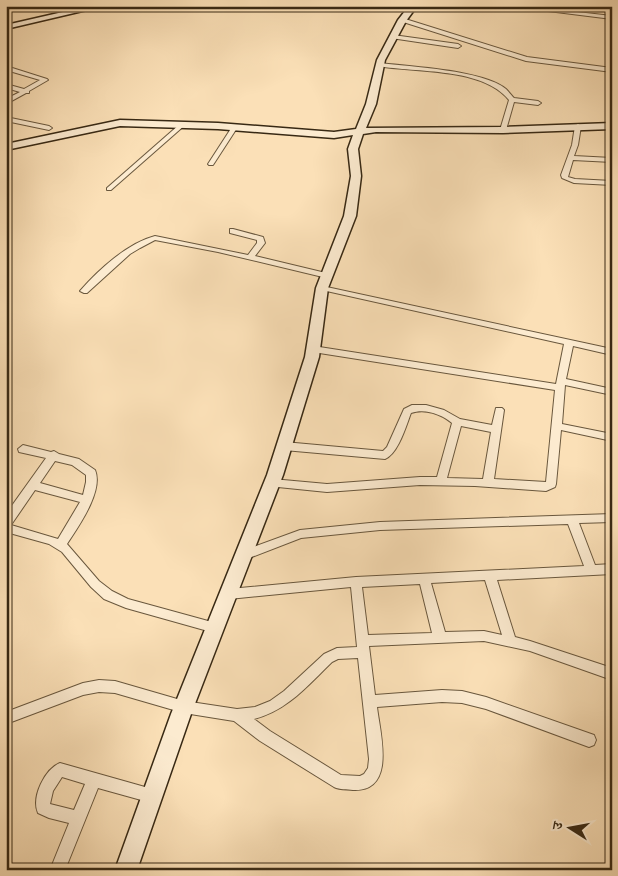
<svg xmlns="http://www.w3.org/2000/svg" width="618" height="876" font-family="Cardo,'Noto Serif Devanagari',serif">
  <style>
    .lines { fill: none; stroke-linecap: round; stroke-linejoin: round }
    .street-casing { stroke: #69573d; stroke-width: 2 }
    .secondary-casing { stroke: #382914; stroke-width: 3 }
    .street { fill: #fcebd0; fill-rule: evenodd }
    .secondary { fill: #fcebd0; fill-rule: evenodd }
  </style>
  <rect width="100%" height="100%" fill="#fbe0b7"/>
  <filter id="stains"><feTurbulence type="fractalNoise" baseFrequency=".004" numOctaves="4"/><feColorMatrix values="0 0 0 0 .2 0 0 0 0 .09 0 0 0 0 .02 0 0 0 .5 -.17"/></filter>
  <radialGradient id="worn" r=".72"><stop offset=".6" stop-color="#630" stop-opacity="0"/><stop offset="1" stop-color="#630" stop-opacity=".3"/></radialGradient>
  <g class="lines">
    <!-- street casing -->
    <g class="street-casing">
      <g id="street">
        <polygon points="508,6 525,6 612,16 612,19"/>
        <polygon points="402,18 527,57 612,68 612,72 526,61 400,21"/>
        <polygon points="393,35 458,44 461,46 458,48 391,38 390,37"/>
        <path d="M 380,63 C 411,67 483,70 506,89 C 509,92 512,96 514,98 L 538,101 L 541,103 L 538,105 L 514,102 L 506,130 L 503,132 L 500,130 L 509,100 C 482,67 417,73 378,66 L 378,64 Z"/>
        <polygon points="6,66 47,79 48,80 29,91 29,93 26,93 6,104 6,99 20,92 6,88 6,84 24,89 40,80 6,70"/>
        <polygon points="6,117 49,126 52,128 49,130 6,121"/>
        <polygon points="180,124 185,125 111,190 107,190 107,188"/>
        <polygon points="578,124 581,126 578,145 574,156 612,158 612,162 573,160 568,177 575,179 612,181 612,185 574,183 562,178 561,175 572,145 575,126"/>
        <polygon points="232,127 237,128 213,165 209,165 208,164"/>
        <path d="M 230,229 L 233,229 L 263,237 L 265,243 L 255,256 L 330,274 L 331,276 L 327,278 L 218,252 L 155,240 L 140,248 L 130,254 L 87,293 L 84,293 L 80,291 C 98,270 128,243 155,236 L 248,255 L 257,243 L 257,240 L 230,233 Z"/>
        <path d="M 319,286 L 322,286 L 612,349 L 612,355 L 573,346 L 566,379 L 612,389 L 612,395 L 565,385 L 562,424 L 612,434 L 612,441 L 561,430 L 556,484 L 555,487 L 546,491 L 475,486 L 420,485 L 327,492 L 268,486 L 267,483 L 268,480 L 272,479 L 327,484 L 420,477 L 437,477 L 452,423 C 441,414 425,408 411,413 C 406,426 398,454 385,459 L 284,450 L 279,446 L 284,442 L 383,451 L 387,447 L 404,409 L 412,405 L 426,405 L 444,410 L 460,419 L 492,425 L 496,408 L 502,408 L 504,410 L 494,479 L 546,482 L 555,390 L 313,352 L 309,349 L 313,346 L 556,384 L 564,344 L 322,290 L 319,290 ZM 461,426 L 491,432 L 483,479 L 447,478 Z"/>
        <path d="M 23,445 L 51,452 L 54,451 L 59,454 L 79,459 L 95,470 C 104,491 78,527 67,544 L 99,581 L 112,591 L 128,599 L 219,624 L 221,628 L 219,632 L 215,633 L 126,608 L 104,599 L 91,587 L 62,552 L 49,544 L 6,532 L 6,514 L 46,458 L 19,452 L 18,449 ZM 55,461 L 72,465 L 86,475 L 86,482 L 83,495 L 40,483 ZM 35,490 L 80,502 L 58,539 L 11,525 Z"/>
        <path d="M 612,514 L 612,522 L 579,523 L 595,565 L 612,564 L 612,574 L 497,580 L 515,637 L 530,641 L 612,668 L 612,680 L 530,651 L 484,641 L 369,646 L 375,695 L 442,690 L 462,691 L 486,697 L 594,735 L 596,740 L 594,745 L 589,747 L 486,709 L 462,703 L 442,702 L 377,707 C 380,733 397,792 353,790 C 347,789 340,790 334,787 L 260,741 L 234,721 L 184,713 L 115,693 L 99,692 L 83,695 L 6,724 L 6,712 L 83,683 L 99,680 L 115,681 L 184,701 L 237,709 L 255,707 L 270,701 L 284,691 L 324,654 L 337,648 L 357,647 L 351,587 L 229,599 L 225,598 L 223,594 L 225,590 L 229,589 L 356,577 L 584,566 L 568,524 L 380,530 L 301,538 L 244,560 L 240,558 L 238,555 L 240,552 L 300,530 L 380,522 ZM 485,580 L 502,635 L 484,631 L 445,632 L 431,583 ZM 420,584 L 432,633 L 368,635 L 362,587 ZM 358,658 L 369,759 L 368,768 L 364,774 L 360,776 L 341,775 L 270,731 L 254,719 C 288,710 307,686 332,662 L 338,659 Z"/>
        <path d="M 60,763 L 152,789 L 157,791 L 159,796 L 157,801 L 152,803 L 98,788 L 65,870 L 50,870 L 69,823 L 49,818 L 38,813 C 31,797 45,769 60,763 ZM 62,777 L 85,784 L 74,810 L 50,804 L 53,791 Z"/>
      </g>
    </g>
    <!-- secondary casing -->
    <g class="secondary-casing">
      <g id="secondary">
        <polygon points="89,6 104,6 6,29 6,25"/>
        <polygon points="409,6 417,6 406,21 385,60 376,104 366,128 503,127 612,123 612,129 503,133 376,132 363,134 358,149 361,176 356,216 328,288 319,357 283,475 191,714 137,870 115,870 171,714 267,475 305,357 316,288 344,216 351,176 348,149 353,135 334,138 218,129 120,126 6,150 6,144 120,120 218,123 334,132 356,129 366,104 377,60 398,20"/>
      </g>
    </g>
    <!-- street -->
    <use href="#street" class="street"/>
    <!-- secondary -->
    <use href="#secondary" class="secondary"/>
  </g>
  <!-- margin -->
  <rect width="618" height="876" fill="none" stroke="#fbe0b7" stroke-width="25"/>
  <rect x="8" y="8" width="603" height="861" fill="none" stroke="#382914" stroke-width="2.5"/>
  <rect x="12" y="12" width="593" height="851" fill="none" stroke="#382914"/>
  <!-- north arrow -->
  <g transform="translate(570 828) rotate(281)" stroke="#fcebd0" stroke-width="4" paint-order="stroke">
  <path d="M0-4L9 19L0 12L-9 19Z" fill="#382914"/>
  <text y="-8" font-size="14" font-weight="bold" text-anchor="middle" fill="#382914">उ</text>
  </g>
  <rect width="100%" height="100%" filter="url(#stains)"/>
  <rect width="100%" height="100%" fill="url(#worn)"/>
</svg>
